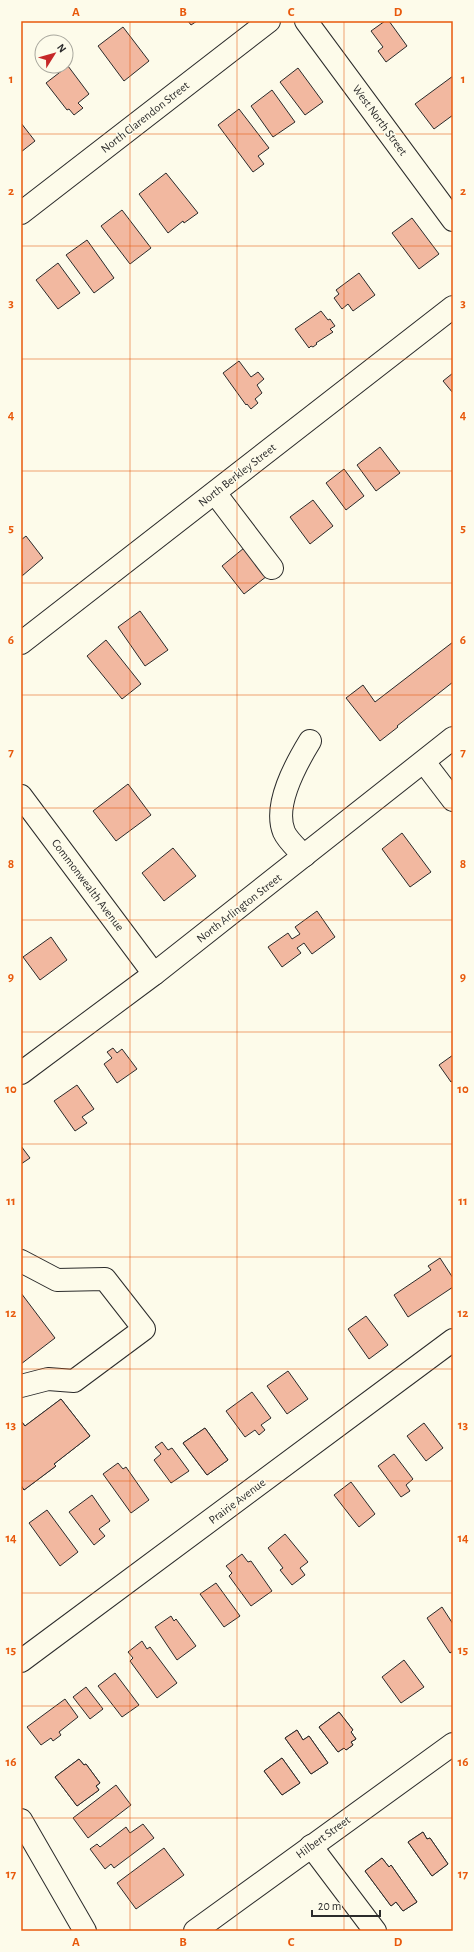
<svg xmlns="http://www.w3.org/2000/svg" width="474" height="1952" font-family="'Alegreya Sans',sans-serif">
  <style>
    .building { fill: #f2b8a0; stroke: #2b2b2b }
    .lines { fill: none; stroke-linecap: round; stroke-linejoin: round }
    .minor-casing { stroke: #2b2b2b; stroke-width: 24 }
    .major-casing { stroke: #2b2b2b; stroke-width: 24 }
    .minor { stroke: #fdfbea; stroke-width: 22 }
    .major { stroke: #fdfbea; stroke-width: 22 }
    .grid { fill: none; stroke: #e8590c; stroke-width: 1; stroke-opacity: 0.55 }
    .labels { text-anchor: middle; stroke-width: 3; stroke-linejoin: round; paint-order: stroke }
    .street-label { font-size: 12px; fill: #2b2b2b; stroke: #fdfbea }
    .neatline { fill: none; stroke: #e8590c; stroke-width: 1.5 }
    .grid-label { font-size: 13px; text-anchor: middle; font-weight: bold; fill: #e8590c }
  </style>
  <rect width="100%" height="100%" fill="#fdfbea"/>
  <!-- building -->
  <g class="building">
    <polygon points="188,21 197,21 191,25"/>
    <polygon points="385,21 389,21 407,46 386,62 378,51 383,47 371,31"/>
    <polygon points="123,27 149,61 124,81 98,46"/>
    <polygon points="68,66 89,94 78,103 83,108 74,115 69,109 67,110 46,83"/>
    <polygon points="298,68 323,102 305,115 280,82"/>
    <polygon points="453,76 453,115 434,129 415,104"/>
    <polygon points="272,90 295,122 273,137 251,106"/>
    <polygon points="239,109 269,148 258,156 264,164 253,172 218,125"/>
    <polygon points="21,123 35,141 21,152"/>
    <polygon points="166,173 198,213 184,223 183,221 168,233 139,194"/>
    <polygon points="122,210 151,248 130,264 101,226"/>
    <polygon points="412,218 439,254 419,269 392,233"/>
    <polygon points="87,240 114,278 94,293 66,255"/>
    <polygon points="58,263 80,293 58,309 36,280"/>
    <polygon points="359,273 375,295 353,311 348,304 342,309 334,298 339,294 336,290"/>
    <polygon points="321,311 328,320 330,319 335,326 330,329 333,332 316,343 317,344 313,347 311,346 309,348 295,329"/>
    <polygon points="239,361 251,377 258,372 264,379 257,385 262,393 255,399 258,403 251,409 247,404 246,405 223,373"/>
    <polygon points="453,373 453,393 443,381"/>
    <polygon points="380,447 400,473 376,491 357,465"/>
    <polygon points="344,469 364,496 346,510 326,483"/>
    <polygon points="313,500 333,526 310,544 290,517"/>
    <polygon points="26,536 43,558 22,576 21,540"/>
    <polygon points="244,548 267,576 244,594 222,566"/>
    <polygon points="140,611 168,650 145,666 118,627"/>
    <polygon points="106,640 141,684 122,699 87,656"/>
    <polygon points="453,642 453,682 397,726 398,727 380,741 346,698 363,685 375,702"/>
    <polygon points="128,784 151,815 116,841 93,811"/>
    <polygon points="402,833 431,872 410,887 382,849"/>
    <polygon points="173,848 196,876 164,901 142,873"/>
    <polygon points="317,911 335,937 312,954 304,943 297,948 301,953 282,967 268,947 288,933 292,939 300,934 295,927"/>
    <polygon points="51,937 67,960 40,980 23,957"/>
    <polygon points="113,1048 117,1053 122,1049 137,1069 117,1083 104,1064 112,1058 107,1052"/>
    <polygon points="453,1055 453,1081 451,1082 439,1065"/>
    <polygon points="77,1085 94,1109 82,1117 87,1123 75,1131 54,1101"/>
    <polygon points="21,1146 30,1158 21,1164"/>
    <polygon points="440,1258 453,1278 453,1287 408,1317 394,1295 431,1270 428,1266"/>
    <polygon points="21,1293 55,1338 21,1364"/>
    <polygon points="366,1316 388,1345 369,1359 348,1329"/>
    <polygon points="288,1371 308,1399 287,1414 267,1386"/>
    <polygon points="252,1392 271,1418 261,1425 265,1430 259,1435 255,1430 245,1437 226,1411"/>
    <polygon points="61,1399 90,1436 54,1464 56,1466 24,1490 21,1485 21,1421 25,1426"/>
    <polygon points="61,1399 90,1436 54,1464 56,1466 24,1490 21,1485 21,1421 25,1426"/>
    <polygon points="424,1423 443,1448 426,1461 407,1436"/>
    <polygon points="205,1428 228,1460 207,1475 183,1443"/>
    <polygon points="205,1428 228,1460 207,1475 183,1443"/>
    <polygon points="162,1442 168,1450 172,1448 189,1471 171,1483 154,1460 161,1454 155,1447"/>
    <polygon points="394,1454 413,1479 406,1485 410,1491 401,1497 378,1466"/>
    <polygon points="118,1463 123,1469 126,1467 149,1500 131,1513 103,1474"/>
    <polygon points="351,1482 375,1514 359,1527 334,1495"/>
    <polygon points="92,1495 110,1521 99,1529 105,1536 94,1545 69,1512"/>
    <polygon points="47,1510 78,1552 60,1566 29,1523"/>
    <polygon points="285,1534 308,1562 300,1568 305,1575 292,1585 280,1570 283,1568 268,1548"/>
    <polygon points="242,1554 248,1562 251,1561 272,1591 251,1606 229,1576 232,1573 226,1566"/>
    <polygon points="216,1583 240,1616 224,1627 200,1594"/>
    <polygon points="442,1607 453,1624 453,1651 450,1653 427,1618"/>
    <polygon points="171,1616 174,1621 176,1619 196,1646 177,1660 155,1627"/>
    <polygon points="142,1641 147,1649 150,1647 177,1683 157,1698 130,1661 133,1658 128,1652"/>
    <polygon points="404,1660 424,1687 401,1703 382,1677"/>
    <polygon points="115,1673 139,1705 122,1717 98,1686"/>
    <polygon points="86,1687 103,1709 90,1719 73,1697"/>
    <polygon points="65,1699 78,1717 59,1732 61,1735 53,1741 51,1738 41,1745 27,1727"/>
    <polygon points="339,1712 353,1730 351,1732 356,1739 351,1742 353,1745 346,1750 344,1748 338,1752 319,1727"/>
    <polygon points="339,1712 353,1730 351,1732 356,1739 351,1742 353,1745 346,1750 344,1748 338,1752 319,1727"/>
    <polygon points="297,1730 303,1740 309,1736 328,1763 311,1774 285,1738"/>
    <polygon points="297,1730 303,1740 309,1736 328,1763 311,1774 285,1738"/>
    <polygon points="282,1758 300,1783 282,1795 264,1771"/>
    <polygon points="282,1758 300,1783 282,1795 264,1771"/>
    <polygon points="79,1759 84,1765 86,1764 100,1783 96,1786 99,1790 77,1806 55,1777"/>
    <polygon points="79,1759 84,1765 86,1764 100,1783 96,1786 99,1790 77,1806 55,1777"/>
    <polygon points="116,1785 131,1805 88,1838 73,1818"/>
    <polygon points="143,1824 154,1838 114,1868 111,1864 105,1869 90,1849 97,1844 100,1847 126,1827 130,1833"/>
    <polygon points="423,1832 427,1839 430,1838 448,1864 432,1876 408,1842"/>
    <polygon points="423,1832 427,1839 430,1838 448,1864 432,1876 408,1842"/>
    <polygon points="164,1848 184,1875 136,1909 117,1883"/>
    <polygon points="382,1858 389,1867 391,1865 417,1902 403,1911 396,1902 391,1906 365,1871"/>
    <polygon points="382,1858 389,1867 391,1865 417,1902 403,1911 396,1902 391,1906 365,1871"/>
  </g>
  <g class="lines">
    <!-- minor casing -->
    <g class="minor-casing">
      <g id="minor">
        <polyline points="306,21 453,220"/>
        <polyline points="21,213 269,21"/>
        <polyline points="215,493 272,568"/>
        <polyline points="21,643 453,307"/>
        <polyline points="424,762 453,800"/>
        <polyline points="21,796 154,974"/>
        <path d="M 304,856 C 298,849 288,841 284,832 C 273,805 296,764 310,741"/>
        <polyline points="21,1073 154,974 453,738"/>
        <polyline points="21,1261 57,1280 105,1279 144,1329 74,1381 48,1379 21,1386"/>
        <polyline points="21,1661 453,1340"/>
        <polyline points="311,1846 375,1931"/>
        <polyline points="195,1931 453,1744"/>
      </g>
    </g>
    <!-- major casing -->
    <g class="major-casing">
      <polyline id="major" points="21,1820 85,1931"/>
    </g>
    <!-- minor -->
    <use href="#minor" class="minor"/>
    <!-- major -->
    <use href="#major" class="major"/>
  </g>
  <!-- grid -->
  <path class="grid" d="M 130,21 L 130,1931M 237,21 L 237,1931M 344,21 L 344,1931M 21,134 L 453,134M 21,246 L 453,246M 21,359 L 453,359M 21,471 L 453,471M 21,583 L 453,583M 21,695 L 453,695M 21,808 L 453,808M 21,920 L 453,920M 21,1032 L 453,1032M 21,1144 L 453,1144M 21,1257 L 453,1257M 21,1369 L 453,1369M 21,1481 L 453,1481M 21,1593 L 453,1593M 21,1706 L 453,1706M 21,1818 L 453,1818"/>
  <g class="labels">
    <!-- street labels -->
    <g class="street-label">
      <text transform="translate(145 117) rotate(-38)" y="4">North Clarendon Street</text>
      <text transform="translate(380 120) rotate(54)" y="4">West North Street</text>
      <text transform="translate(237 475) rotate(-38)" y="4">North Berkley Street</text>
      <text transform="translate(88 885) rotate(53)" y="4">Commonwealth Avenue</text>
      <text transform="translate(239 908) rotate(-38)" y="4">North Arlington Street</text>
      <text transform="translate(237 1501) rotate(-37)" y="4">Prairie Avenue</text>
      <text transform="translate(323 1837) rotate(-36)" y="4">Hilbert Street</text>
    </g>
  </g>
  <!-- border -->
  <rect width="474" height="1952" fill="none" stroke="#fdfbea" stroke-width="44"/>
  <!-- north arrow -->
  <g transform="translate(54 54) rotate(53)"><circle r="19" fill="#fdfbea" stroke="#a9a89e"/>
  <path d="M0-3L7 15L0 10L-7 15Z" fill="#c62828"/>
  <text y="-6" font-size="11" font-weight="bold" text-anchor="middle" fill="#2b2b2b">N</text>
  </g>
  <!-- scale -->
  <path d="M312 1910v6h68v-6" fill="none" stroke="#2b2b2b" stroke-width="2"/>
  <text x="318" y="1910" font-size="12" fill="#2b2b2b" stroke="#fdfbea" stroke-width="3" paint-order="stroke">20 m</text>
  <rect x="22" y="22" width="430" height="1908" class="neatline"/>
  <g class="grid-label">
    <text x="76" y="16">A</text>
    <text x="183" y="16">B</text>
    <text x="291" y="16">C</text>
    <text x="398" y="16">D</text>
    <text x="11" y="83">1</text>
    <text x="463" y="83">1</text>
    <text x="11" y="195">2</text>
    <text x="463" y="195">2</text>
    <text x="11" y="307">3</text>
    <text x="463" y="307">3</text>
    <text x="11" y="419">4</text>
    <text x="463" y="419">4</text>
    <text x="11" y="532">5</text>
    <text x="463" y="532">5</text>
    <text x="11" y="644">6</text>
    <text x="463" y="644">6</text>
    <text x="11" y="756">7</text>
    <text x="463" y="756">7</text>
    <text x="11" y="868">8</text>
    <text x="463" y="868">8</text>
    <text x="11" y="981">9</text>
    <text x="463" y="981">9</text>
    <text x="11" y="1093">10</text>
    <text x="463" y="1093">10</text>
    <text x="11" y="1205">11</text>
    <text x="463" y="1205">11</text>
    <text x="11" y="1317">12</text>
    <text x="463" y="1317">12</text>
    <text x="11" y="1429">13</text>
    <text x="463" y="1429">13</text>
    <text x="11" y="1542">14</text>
    <text x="463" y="1542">14</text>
    <text x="11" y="1654">15</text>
    <text x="463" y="1654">15</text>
    <text x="11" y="1766">16</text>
    <text x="463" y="1766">16</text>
    <text x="11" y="1878">17</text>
    <text x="463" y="1878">17</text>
    <text x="76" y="1946">A</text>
    <text x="183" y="1946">B</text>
    <text x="291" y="1946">C</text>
    <text x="398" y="1946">D</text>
  </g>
</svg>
